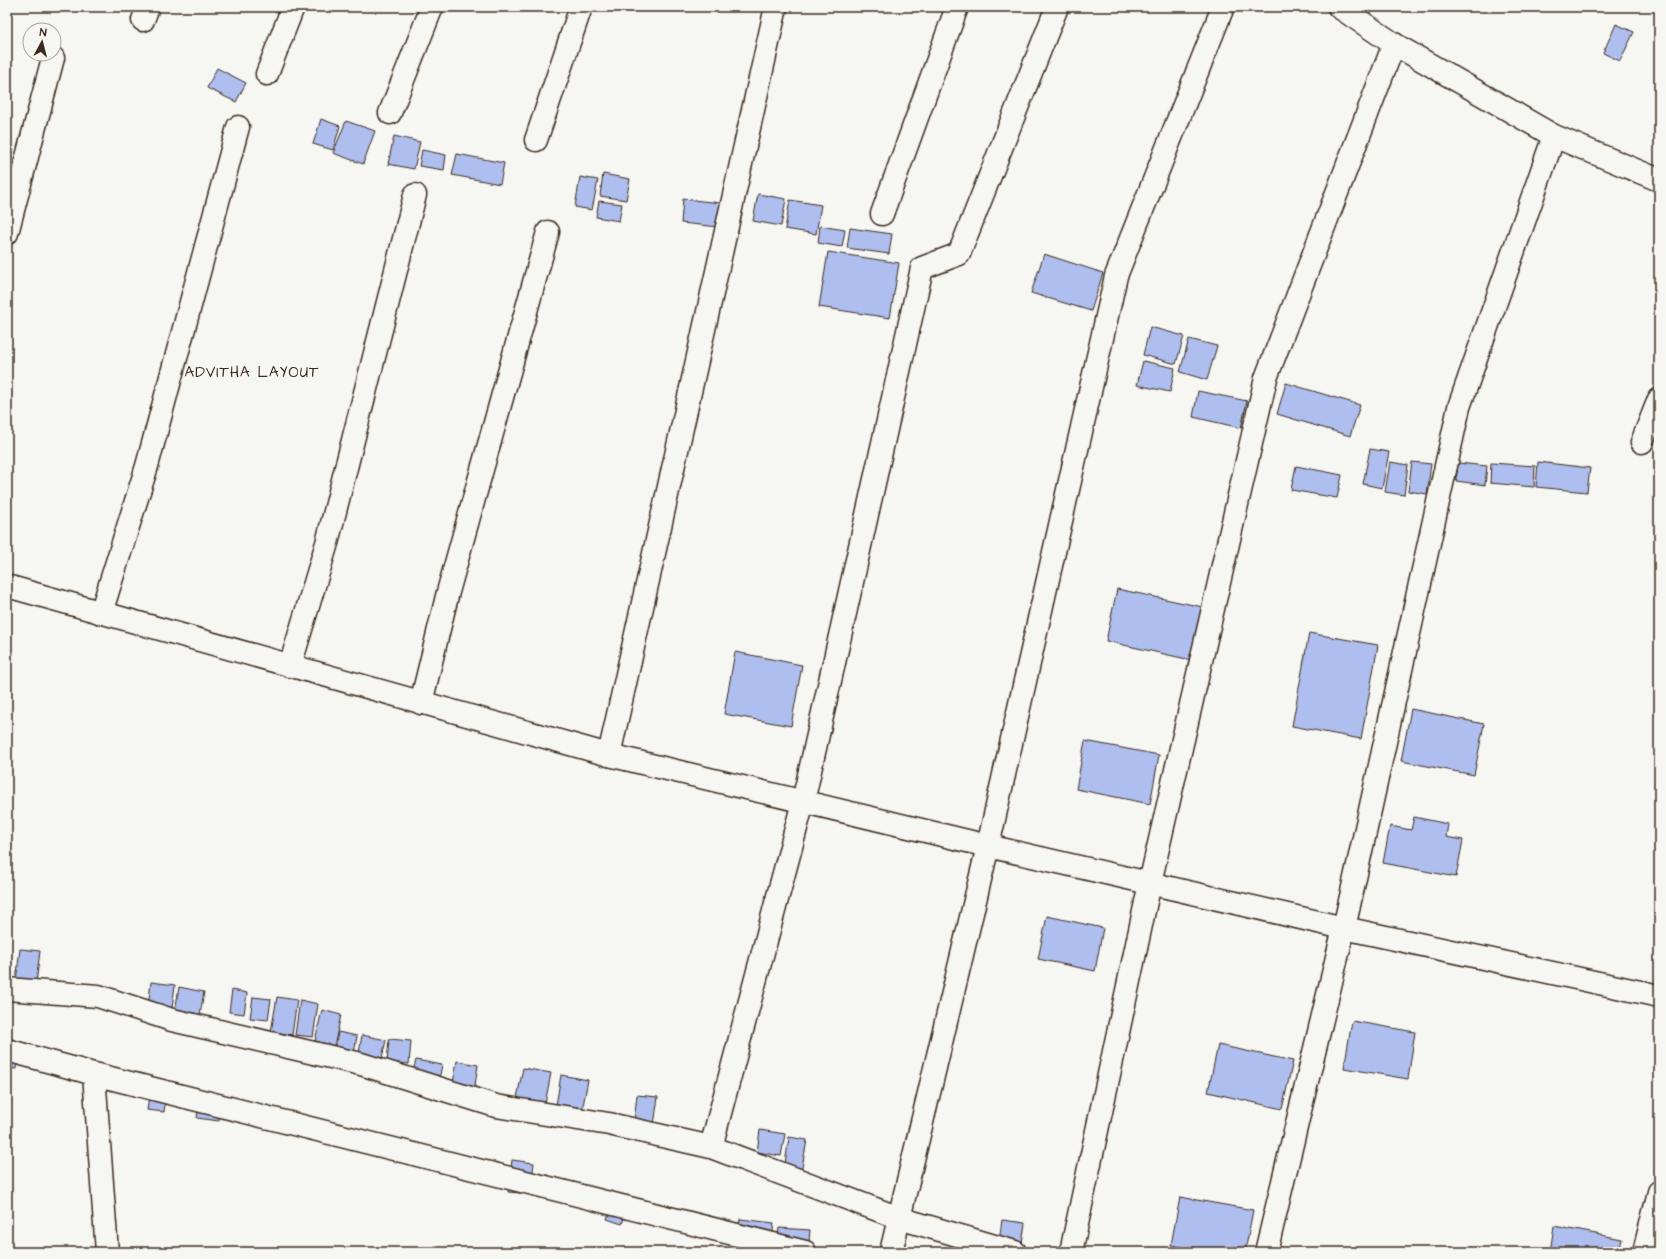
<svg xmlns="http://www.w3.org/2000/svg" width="1666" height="1259" font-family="'Architects Daughter',sans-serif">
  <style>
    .building { fill: #aebeee; stroke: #3b2a1e }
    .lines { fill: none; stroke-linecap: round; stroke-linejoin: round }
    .minor-casing { stroke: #3b2a1e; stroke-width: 25 }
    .minor { stroke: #f6f6f2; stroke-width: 22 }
    .labels { text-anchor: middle; stroke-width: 3; stroke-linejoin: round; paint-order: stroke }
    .quarter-label { font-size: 15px; letter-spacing: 1px; fill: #3b2a1e; stroke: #f6f6f2 }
  </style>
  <rect width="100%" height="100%" fill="#f6f6f2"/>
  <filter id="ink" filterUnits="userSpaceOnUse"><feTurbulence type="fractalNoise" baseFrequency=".025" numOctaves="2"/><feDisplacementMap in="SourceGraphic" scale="8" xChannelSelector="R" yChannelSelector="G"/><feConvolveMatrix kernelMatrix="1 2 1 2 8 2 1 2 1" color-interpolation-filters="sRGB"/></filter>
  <g filter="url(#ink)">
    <!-- building -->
    <g class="building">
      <polygon points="1616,24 1634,32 1620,61 1603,53"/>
      <polygon points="217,68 246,83 236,102 207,88"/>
      <polygon points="321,119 340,126 333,150 313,144"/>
      <polygon points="346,121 375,131 363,164 333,153"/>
      <polygon points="394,136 420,142 414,169 388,164"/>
      <polygon points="422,150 446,155 444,170 419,166"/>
      <polygon points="457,154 504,163 500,184 452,175"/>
      <polygon points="603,174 630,179 626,200 600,196"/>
      <polygon points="580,177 598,180 592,210 575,207"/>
      <polygon points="758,194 786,199 781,226 753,221"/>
      <polygon points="683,199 721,203 719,227 681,223"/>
      <polygon points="790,200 821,205 816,234 785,229"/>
      <polygon points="599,201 622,204 619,221 596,217"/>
      <polygon points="820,226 845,230 842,247 818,243"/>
      <polygon points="850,228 892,234 889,254 847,248"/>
      <polygon points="828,252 899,263 890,318 819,307"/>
      <polygon points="1044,254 1103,273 1091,311 1031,293"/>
      <polygon points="1150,327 1184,336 1176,364 1143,355"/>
      <polygon points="1189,339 1217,346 1207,380 1180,372"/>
      <polygon points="1143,361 1175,368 1170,392 1137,385"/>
      <polygon points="1286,383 1360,405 1350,436 1277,414"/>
      <polygon points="1198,391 1247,401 1241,428 1193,417"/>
      <polygon points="1370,449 1389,452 1382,488 1363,484"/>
      <polygon points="1390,462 1408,465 1404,495 1385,492"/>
      <polygon points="1412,462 1431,464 1427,494 1408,491"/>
      <polygon points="1538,462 1590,468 1587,492 1536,487"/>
      <polygon points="1458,463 1487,466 1485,485 1456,481"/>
      <polygon points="1491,463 1535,466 1534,487 1490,483"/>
      <polygon points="1296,466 1342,475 1337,498 1291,490"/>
      <polygon points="1117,589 1203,607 1191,660 1106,641"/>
      <polygon points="1309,633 1378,645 1361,739 1292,726"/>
      <polygon points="735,652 802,665 791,726 724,714"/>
      <polygon points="1411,709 1484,724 1474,775 1401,761"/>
      <polygon points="1085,741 1159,755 1150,804 1076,789"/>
      <polygon points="1414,817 1448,824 1446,837 1463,840 1456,877 1383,863 1390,826 1411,830"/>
      <polygon points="1047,916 1103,928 1095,971 1038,959"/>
      <polygon points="20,949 40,951 36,984 16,981"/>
      <polygon points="151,982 175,985 172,1009 148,1007"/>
      <polygon points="179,987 204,992 200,1015 175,1012"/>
      <polygon points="232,990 247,993 244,1014 229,1012"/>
      <polygon points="253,997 271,999 268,1020 250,1018"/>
      <polygon points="277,997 297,1000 292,1035 271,1032"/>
      <polygon points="300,1000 318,1004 313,1037 295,1035"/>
      <polygon points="322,1010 341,1015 334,1046 315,1041"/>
      <polygon points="1352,1021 1415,1032 1408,1079 1344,1068"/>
      <polygon points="338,1032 357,1036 354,1054 335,1049"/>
      <polygon points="362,1035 386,1040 382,1058 359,1053"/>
      <polygon points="389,1039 411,1041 409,1064 387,1062"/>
      <polygon points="7,1043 19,1045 16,1069 7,1068"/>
      <polygon points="1218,1045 1293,1061 1282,1109 1208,1092"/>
      <polygon points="416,1060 442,1065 439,1080 412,1075"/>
      <polygon points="457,1061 478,1065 474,1092 452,1088"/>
      <polygon points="523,1068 551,1073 545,1104 517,1098"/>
      <polygon points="561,1075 588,1080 582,1111 556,1106"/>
      <polygon points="150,1088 167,1090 164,1112 147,1110"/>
      <polygon points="637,1095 658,1097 654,1125 634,1122"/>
      <polygon points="200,1096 222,1099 219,1121 197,1118"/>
      <polygon points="760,1130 785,1134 781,1156 757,1152"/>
      <polygon points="789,1137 807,1140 801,1173 784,1171"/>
      <polygon points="512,1160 534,1163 530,1194 508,1192"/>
      <polygon points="616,1193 631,1198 622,1224 607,1219"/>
      <polygon points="1180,1197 1253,1210 1245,1252 1209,1252 1171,1245"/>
      <polygon points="740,1219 774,1223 771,1247 737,1243"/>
      <polygon points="1002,1220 1025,1223 1022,1244 999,1241"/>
      <polygon points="1554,1226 1622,1239 1619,1252 1550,1252"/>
      <polygon points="779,1228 810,1230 808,1252 776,1251"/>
    </g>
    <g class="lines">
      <!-- minor casing -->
      <g class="minor-casing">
        <g id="minor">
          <polyline points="1339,7 1394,44 1554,136 1659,180"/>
          <polyline points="143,20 148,7"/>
          <polyline points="267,74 293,7"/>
          <polyline points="390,113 432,7"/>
          <polyline points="536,140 581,7"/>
          <polyline points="882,214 957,7"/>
          <polyline points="7,233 53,58"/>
          <polyline points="1642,442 1659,399"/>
          <polyline points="7,586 609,755 988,846 1344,928 1659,996"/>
          <polyline points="101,613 147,466 238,127"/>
          <polyline points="290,666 327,543 415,195"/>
          <polyline points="421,703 448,592 548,232"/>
          <polyline points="609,755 776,7"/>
          <polyline points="7,989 98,996 172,1020 361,1064 496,1106 609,1124 711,1147 899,1218 1015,1252"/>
          <polyline points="7,1050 94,1074 805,1252"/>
          <polyline points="94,1074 107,1252"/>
          <polyline points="711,1147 803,802 922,268 959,254 1057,7"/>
          <polyline points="891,1252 988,846 1116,276 1223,7"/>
          <polyline points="1071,1252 1150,883 1266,378 1394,44"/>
          <polyline points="1266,1252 1344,928 1459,407 1554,136"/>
          <polyline points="1644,1252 1659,1192"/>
        </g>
      </g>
      <!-- minor -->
      <use href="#minor" class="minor"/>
    </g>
  </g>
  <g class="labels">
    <!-- quarter labels -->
    <g class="quarter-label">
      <text x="252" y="377">ADVITHA LAYOUT</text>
    </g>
  </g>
  <!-- margin -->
  <rect width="1666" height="1259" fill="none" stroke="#f6f6f2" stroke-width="24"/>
  <rect x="12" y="12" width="1642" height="1235" fill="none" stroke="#3b2a1e" stroke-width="1.5" filter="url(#ink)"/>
  <!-- north arrow -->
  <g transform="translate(42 42) rotate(7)"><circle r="19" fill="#f6f6f2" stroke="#aba49d"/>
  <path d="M0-3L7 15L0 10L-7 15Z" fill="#3b2a1e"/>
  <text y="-6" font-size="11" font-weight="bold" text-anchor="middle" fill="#3b2a1e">N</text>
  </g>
</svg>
